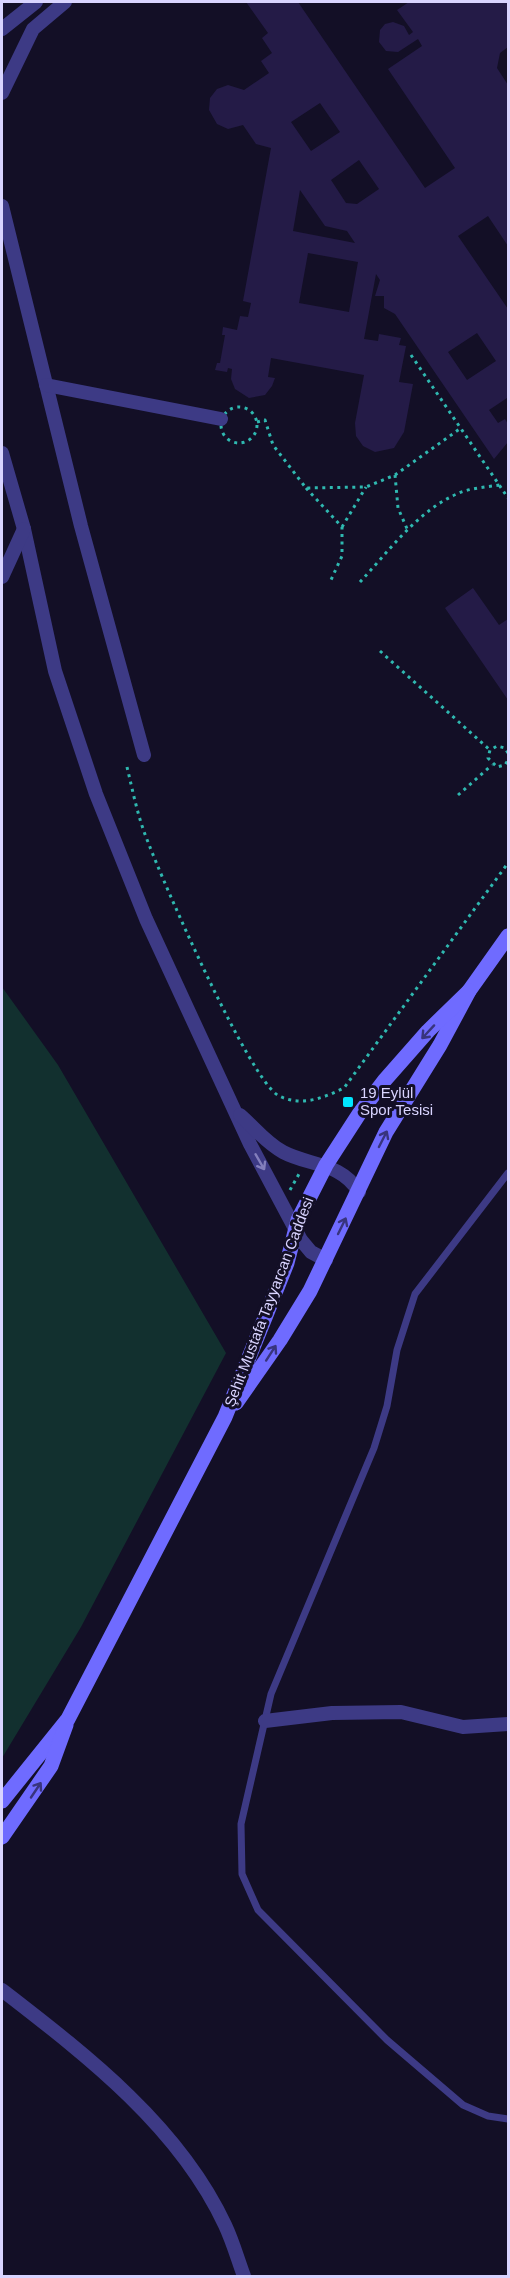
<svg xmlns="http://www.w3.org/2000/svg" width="510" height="2278" font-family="Arial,sans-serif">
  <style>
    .green { fill: #12302f }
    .building { fill: #241b47; fill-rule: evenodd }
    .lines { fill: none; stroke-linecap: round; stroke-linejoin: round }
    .path { stroke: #2fb8b0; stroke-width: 3; stroke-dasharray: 3 4.5; stroke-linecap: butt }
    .service { stroke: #3d3a85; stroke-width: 7 }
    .minor { stroke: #3d3a85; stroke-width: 14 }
    .secondary { stroke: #6f6bff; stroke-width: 15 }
    .oneway { stroke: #38347d }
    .oneway2 { stroke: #837fbc }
    .poi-dot { fill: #00e5ff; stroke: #130f26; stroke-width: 2 }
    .labels { text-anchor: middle; stroke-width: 6; stroke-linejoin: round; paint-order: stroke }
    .poi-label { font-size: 15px; fill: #d9d4ff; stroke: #130f26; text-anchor: start }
    .street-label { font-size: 15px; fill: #d9d4ff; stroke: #130f26 }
  </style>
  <rect width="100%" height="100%" fill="#130f26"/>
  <!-- green -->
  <polygon class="green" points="2,987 58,1065 226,1353 81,1627 2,1758"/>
  <!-- building -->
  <g class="building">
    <path d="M 246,2 L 298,2 L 425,188 L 455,168 L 388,69 L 422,46 L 418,39 L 398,52 L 386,51 L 379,42 L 380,30 L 385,24 L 393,22 L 404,26 L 409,35 L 413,32 L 397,10 L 409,2 L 508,2 L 508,47 L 500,53 L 497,68 L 508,85 L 508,246 L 488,216 L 458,236 L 508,309 L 508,400 L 507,398 L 489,410 L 498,423 L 505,419 L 508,424 L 508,442 L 494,459 L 395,314 L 384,308 L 384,296 L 375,296 L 380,280 L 376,274 L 364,339 L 378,341 L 379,334 L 401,338 L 399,345 L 406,346 L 399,382 L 413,384 L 404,432 L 394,448 L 375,452 L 363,446 L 356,436 L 355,423 L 364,375 L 271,358 L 268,377 L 275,378 L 272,386 L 265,395 L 249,398 L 235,389 L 231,379 L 232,369 L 228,368 L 227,372 L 215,370 L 217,363 L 220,363 L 225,335 L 222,335 L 223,327 L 237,330 L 240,316 L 248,317 L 251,303 L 243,301 L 271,148 L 256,144 L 243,125 L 228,129 L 217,124 L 209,110 L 210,98 L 217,89 L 228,85 L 244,90 L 269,73 L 261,61 L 272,53 L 262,38 L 268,33 ZM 320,103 L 340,132 L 311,151 L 291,122 ZM 359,160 L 379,189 L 357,204 L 346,203 L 331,180 ZM 300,190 L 325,226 L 347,231 L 355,243 L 293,231 ZM 308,253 L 358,262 L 349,312 L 299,303 ZM 477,333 L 496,361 L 467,380 L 448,352 Z"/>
    <polygon points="473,588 499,625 508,619 508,700 445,608"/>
  </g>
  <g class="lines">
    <!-- path -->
    <g class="path">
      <polyline points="411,355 508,498"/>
      <circle cx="239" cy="425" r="18"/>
      <polyline points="257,422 265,420 273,445 306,488 366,487 395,475 461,428"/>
      <polyline points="395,475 398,508 408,531"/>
      <polyline points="306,488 342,527 342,556 330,582"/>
      <polyline points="342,527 366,487"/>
      <path d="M 360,582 C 389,551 418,510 459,493 C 471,488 486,487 500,485"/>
      <polyline points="380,651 490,750"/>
      <polyline points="508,753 505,748 497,746 490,750 488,758 497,767 505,765 508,760"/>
      <path d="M 127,767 C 133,792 138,818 148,842 C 163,882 250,1081 279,1096 C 302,1107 323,1098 344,1088 L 508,863"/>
      <polyline points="458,795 492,765"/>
      <polyline points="290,1190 299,1174"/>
    </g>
    <!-- service -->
    <polyline class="service" points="508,1173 415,1294 397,1350 387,1406 374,1448 271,1694 241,1824 242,1874 258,1910 387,2040 463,2105 488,2116 508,2119"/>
    <!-- minor -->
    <g class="minor">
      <polyline points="2,29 36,2"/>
      <polyline points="2,93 33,29 65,2"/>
      <polyline points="2,206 81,526 144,755"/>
      <polyline points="46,385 221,419"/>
      <polyline points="2,453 24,529 55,671 96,794 146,919 250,1144 301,1240 311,1252 326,1260"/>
      <polyline points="2,577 24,529"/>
      <path d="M 240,1115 C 254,1127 266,1143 283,1152 C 309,1166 341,1162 359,1192"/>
      <polyline points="265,1721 332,1713 401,1712 463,1727 508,1724"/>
      <path d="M 2,1990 C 86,2055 179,2126 225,2225 C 233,2242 238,2260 244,2276"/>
    </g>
    <!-- secondary -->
    <g class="secondary">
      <polyline points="236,1403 280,1340 310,1291 386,1132 440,1045 469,991 508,936"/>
      <polyline points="2,1801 68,1719 225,1417 287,1263 298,1220 326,1165 359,1114 384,1081 428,1031 469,991"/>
      <polyline points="2,1837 51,1766 66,1725"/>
    </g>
  </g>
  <!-- one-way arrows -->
  <defs><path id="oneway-shaft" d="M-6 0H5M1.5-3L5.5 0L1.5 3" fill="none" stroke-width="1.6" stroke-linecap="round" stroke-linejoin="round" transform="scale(1.5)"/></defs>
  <g class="oneway">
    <use href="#oneway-shaft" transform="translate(428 1032) rotate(133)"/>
    <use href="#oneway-shaft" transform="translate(383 1139) rotate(-63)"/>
    <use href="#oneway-shaft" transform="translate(342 1226) rotate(-64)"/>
    <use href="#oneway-shaft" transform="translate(271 1353) rotate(-57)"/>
    <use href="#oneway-shaft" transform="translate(36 1790) rotate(-56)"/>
  </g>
  <use class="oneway2" href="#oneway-shaft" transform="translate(260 1162) rotate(60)"/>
  <!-- markers -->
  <rect class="poi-dot" x="342" y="1096" width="12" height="12" rx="3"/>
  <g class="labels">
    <!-- poi labels -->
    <g class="poi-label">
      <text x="360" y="1098">19 Eylül<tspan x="360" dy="17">Spor Tesisi</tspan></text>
    </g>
    <!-- street labels -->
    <g class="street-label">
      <text transform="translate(269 1302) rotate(-69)" y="5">Şehit Mustafa Tayyarcan Caddesi</text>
    </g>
  </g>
  <!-- border -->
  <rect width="510" height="2278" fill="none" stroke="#d9d4ff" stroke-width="6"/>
</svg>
